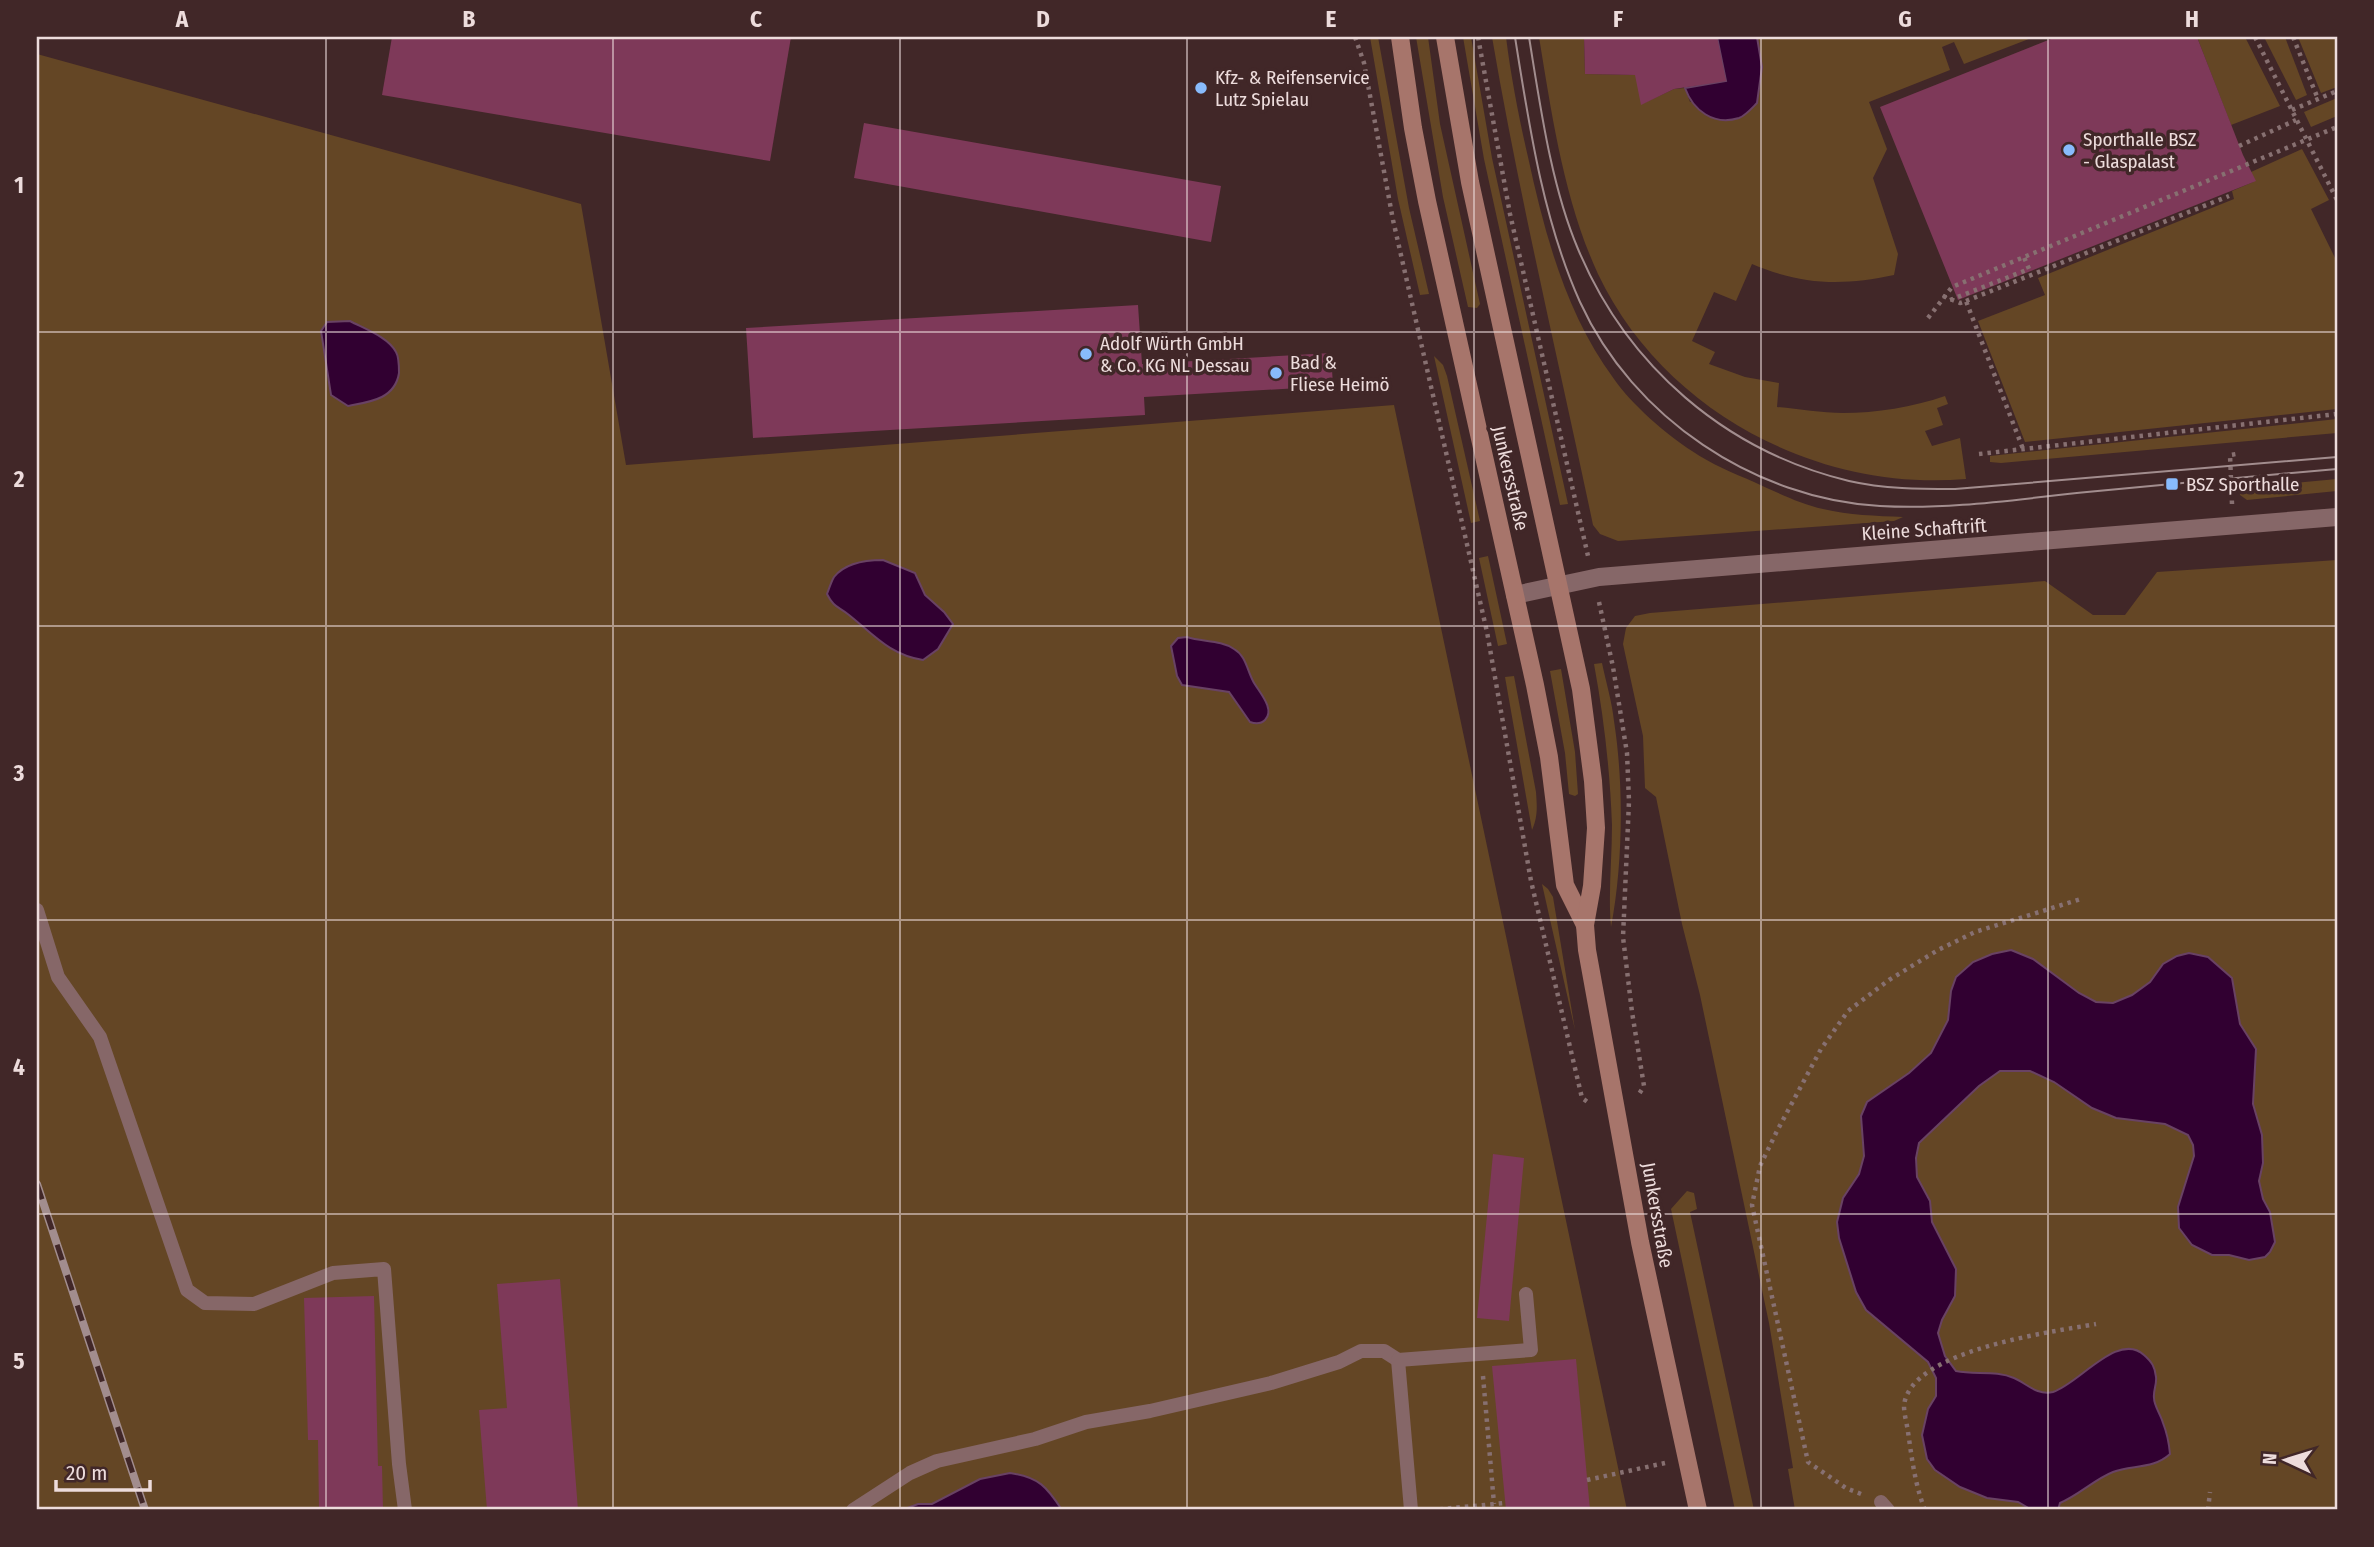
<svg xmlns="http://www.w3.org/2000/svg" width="2374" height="1547" font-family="'Fira Sans Condensed',sans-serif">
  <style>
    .green { fill: #644625 }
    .water { fill: #310031; stroke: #694264; stroke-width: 2 }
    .building { fill: #7e3959 }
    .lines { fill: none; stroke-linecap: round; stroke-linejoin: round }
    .path { stroke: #877071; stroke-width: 4.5; stroke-dasharray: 3.5 5; stroke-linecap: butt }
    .service { stroke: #866768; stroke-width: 14 }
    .minor { stroke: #866768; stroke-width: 18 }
    .secondary { stroke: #a7756b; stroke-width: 18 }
    .tram { stroke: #a28d8e; stroke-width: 2 }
    .rail-casing { stroke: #a28d8e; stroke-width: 8 }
    .rail { stroke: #412728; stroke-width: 5; stroke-dasharray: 16; stroke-linecap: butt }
    .grid { fill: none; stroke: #eddcdc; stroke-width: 2; stroke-opacity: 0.55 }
    .poi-dot { fill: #88bbfc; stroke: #412728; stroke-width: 2.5 }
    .labels { text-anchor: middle; stroke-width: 7; stroke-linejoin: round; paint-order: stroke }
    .poi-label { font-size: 19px; fill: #eddcdc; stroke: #412728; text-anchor: start }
    .street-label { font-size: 19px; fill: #eddcdc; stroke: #412728 }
    .neatline { fill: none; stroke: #eddcdc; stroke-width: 2.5 }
    .grid-label { font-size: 23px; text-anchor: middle; font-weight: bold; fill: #eddcdc }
  </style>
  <rect width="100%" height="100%" fill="#412728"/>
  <!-- green -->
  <g class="green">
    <polygon points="1370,37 1378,37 1409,208 1429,294 1420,295 1398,199"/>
    <polygon points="1416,37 1428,37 1440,124 1480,304 1477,308 1468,307 1443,197"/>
    <polygon points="1463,37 1471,37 1492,158 1568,504 1560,505 1484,159"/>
    <path d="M 1492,37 L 1506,37 C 1511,77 1519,118 1528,157 C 1545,235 1566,314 1614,379 C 1630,403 1668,436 1692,451 C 1711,464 1733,473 1754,482 C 1776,492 1800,504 1823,509 C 1849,515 1876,516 1903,517 L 1894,521 L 1618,541 L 1600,534 L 1593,525 C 1559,362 1520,201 1492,37 Z"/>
    <path d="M 1539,37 L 1584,37 L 1585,74 L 1641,75 L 1644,103 L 1674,89 L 1685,88 L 1690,102 L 1762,67 L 1757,37 L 2034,37 L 1964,64 L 1954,42 L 1942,47 L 1950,70 L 1869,102 L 1887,149 L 1873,178 L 1898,254 L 1894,275 C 1842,286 1802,285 1752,264 L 1736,301 L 1714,292 L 1692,341 L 1715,352 L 1709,364 L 1745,377 L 1779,383 L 1777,407 C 1799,409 1821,413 1843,413 C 1876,413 1913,407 1945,396 L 1948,404 L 1937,408 L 1943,425 L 1925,431 L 1932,446 L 1960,438 L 1966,479 C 1817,492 1663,411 1598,274 C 1564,200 1552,116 1539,37 Z"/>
    <polygon points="2197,37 2245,37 2280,106 2231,125"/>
    <polygon points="2264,37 2285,37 2307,95 2296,100"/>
    <polygon points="2298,37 2337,37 2337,87 2321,93"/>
    <polygon points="37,54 581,204 626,465 1394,405 1627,1510 37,1510"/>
    <polygon points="2337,98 2337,116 2311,127 2304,112"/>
    <polygon points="2302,149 2329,200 2311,209 2337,262 2337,409 2025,442 1978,321 2045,295 2038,278 2234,199 2232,191 2253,182 2251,172"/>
    <polygon points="1434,356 1443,365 1447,376 1480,521 1471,523"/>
    <polygon points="2337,419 2337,433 2001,463 1990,462 1990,456"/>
    <polygon points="2337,479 2337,491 2247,500 2240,495 2239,488"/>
    <polygon points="1488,556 1507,644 1498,646 1479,558"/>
    <polygon points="2337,560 2337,1510 1795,1510 1788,1469 1793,1468 1769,1323 1700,995 1682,924 1656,797 1645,788 1643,736 1623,644 1626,628 1635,616 1650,613 2045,581 2093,615 2125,615 2157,572"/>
    <path d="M 1602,663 C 1606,682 1612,702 1614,721 C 1624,785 1623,864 1611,927 C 1608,894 1612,859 1612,825 C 1610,771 1604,718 1594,664 Z"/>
    <polygon points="1561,669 1575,752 1578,794 1575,796 1569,794 1565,753 1550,671"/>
    <path d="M 1514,676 L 1536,792 C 1537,806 1538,817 1532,830 L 1505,677 Z"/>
    <polygon points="1542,884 1548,889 1553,897 1575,1030"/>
    <polygon points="1687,1191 1694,1193 1697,1209 1690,1212 1754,1510 1735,1510 1671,1209"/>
  </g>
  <!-- water -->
  <g class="water">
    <path d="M 1717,37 L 1757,37 L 1762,67 L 1757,103 C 1752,108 1745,116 1739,118 C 1713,126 1693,110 1685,88 L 1726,81 Z"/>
    <path d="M 350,321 C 365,329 388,337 396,352 C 399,357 399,368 399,373 C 395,399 370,402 348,406 L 331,395 L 321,331 L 327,322 Z"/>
    <path d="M 883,560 L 915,573 L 925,595 L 944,612 L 953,624 L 938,649 L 923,660 C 890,655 874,635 849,615 C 838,606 834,608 827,594 C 829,589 831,582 834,577 C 845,563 867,560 883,560 Z"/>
    <path d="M 1187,637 C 1202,642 1221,640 1234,649 C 1246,656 1247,670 1253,681 C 1258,691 1276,709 1265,720 C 1261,724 1256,724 1250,722 L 1229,692 L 1182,685 L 1177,676 L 1171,646 L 1178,638 Z"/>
    <path d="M 2011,950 L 2033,959 L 2079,993 L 2096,1002 L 2113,1003 L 2132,995 L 2150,982 L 2163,964 L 2177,956 L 2189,953 L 2208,957 L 2232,978 L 2240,1024 L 2256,1049 L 2253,1104 L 2262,1135 L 2263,1163 L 2259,1181 L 2263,1199 L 2270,1212 L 2275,1242 L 2270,1252 L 2265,1257 L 2249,1260 L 2229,1255 L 2212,1255 L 2192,1245 L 2179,1228 L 2178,1207 L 2194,1156 L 2193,1145 L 2188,1135 L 2165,1124 L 2116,1118 L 2092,1108 L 2054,1082 L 2030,1071 L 2000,1071 L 1979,1086 L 1919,1143 L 1916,1158 L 1917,1177 L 1930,1201 L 1932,1222 L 1956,1269 L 1955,1296 L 1942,1320 L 1938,1333 L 1945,1356 L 1956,1371 C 1975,1375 1996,1370 2014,1378 C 2026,1383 2037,1396 2053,1392 C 2079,1384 2118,1331 2144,1355 C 2152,1362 2155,1367 2156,1377 C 2157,1384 2153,1391 2154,1398 C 2154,1406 2161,1415 2163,1423 C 2167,1433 2169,1443 2170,1454 C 2154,1469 2132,1465 2113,1472 C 2095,1479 2079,1495 2060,1503 L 2058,1510 L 2032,1510 L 2018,1502 L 1987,1498 L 1960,1487 L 1935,1470 L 1927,1459 L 1922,1435 L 1928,1409 L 1936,1396 L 1936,1378 L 1928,1362 L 1866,1310 L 1856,1292 L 1839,1238 L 1837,1222 L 1843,1198 L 1859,1174 L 1864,1156 L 1861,1116 L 1867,1102 L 1909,1073 L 1931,1053 L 1948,1020 L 1951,991 L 1956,977 L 1973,962 L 1992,954 Z"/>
    <path d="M 1010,1473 C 1039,1477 1047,1487 1062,1510 L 902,1510 L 918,1504 L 932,1504 L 980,1479 Z"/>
  </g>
  <!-- building -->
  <g class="building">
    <polygon points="392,37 791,37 770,161 382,95"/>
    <polygon points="1584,37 1717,37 1726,81 1674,89 1641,105 1635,75 1585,74"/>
    <polygon points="2056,37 2197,37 2243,155 2256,181 1958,300 1880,107"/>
    <polygon points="864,123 1221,186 1211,242 854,178"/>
    <polygon points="1138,305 1142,364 1331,353 1333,386 1144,397 1145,415 753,438 746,328"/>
    <polygon points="1493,1154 1524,1158 1509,1321 1477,1318"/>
    <polygon points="560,1279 578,1510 487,1510 479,1410 507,1408 497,1284"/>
    <polygon points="374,1296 378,1466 382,1466 383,1510 319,1510 318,1440 308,1440 304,1298"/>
    <polygon points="1576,1359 1590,1510 1506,1510 1492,1366"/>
  </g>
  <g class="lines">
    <!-- path -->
    <g class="path">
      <polyline points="1355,37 1364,63 1393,220 1487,632 1531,881 1582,1098 1589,1103"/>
      <polyline points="1478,37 1510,214 1588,556"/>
      <polyline points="2255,37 2337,200"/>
      <polyline points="2293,37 2318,99"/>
      <polyline points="2292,110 2337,91"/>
      <polyline points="2239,146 2296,120"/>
      <polyline points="1943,296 1960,303 1966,301 2023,449"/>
      <polyline points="1950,300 2029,269 2024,257"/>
      <polyline points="1966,301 2229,196"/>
      <polyline points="1928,318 1952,287 2337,127"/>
      <polyline points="1979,454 2337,414"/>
      <polyline points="2232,504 2230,455 2236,454"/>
      <polyline points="1599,602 1613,667 1627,753 1629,801 1623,937 1632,1012 1644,1086 1639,1094"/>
      <polyline points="1483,1376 1494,1504"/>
      <polyline points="1587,1480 1665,1463"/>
      <polyline points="1861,1494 1846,1488 1808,1462 1752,1205 1760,1166 1777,1131 1821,1049 1848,1011 1889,980 1938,950 1975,932 2081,899"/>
      <polyline points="1431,1510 1505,1503"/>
      <path d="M 1925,1510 C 1915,1485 1912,1459 1908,1432 C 1907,1424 1904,1414 1904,1406 C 1909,1350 2052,1332 2096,1324"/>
      <polyline points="2208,1510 2210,1492"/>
    </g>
    <!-- service -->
    <g class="service">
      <polyline points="37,910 58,977 100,1037 187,1290 205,1303 254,1304 333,1273 384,1269 399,1464 405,1510"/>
      <polyline points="1881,1502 1888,1510"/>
      <polyline points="853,1510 910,1473 937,1461 1035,1439 1086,1422 1150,1411 1271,1383 1339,1362 1361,1351 1384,1351 1398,1360"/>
      <polyline points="1411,1510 1398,1360 1531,1350 1526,1294"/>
    </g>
    <!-- minor -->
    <polyline class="minor" points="1515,595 1599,577 2337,517"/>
    <!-- secondary -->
    <g class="secondary">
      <polyline points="1400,37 1413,128 1427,201 1535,685 1549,757 1565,885 1585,925"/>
      <polyline points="1445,37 1470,182 1581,689 1593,781 1596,828 1592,886 1585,925 1587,950 1640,1242 1698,1510"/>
    </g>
    <!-- tram -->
    <g class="tram">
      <path d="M 1515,37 C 1529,125 1543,220 1580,302 C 1633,418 1755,499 1880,506 C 1949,510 2019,499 2087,492 C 2170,484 2254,476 2337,469"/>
      <path d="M 1529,37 C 1540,104 1551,186 1578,249 C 1627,366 1725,451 1849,481 C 1884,489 1920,489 1955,489 L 2337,457"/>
    </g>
    <!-- rail casing -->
    <g class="rail-casing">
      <polyline id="rail" points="37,1184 145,1510"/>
    </g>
    <!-- rail -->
    <use href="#rail" class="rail"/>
  </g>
  <!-- grid -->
  <path class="grid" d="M 326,37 L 326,1510M 613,37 L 613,1510M 900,37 L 900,1510M 1187,37 L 1187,1510M 1474,37 L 1474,1510M 1761,37 L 1761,1510M 2048,37 L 2048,1510M 37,332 L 2337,332M 37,626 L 2337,626M 37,920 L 2337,920M 37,1214 L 2337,1214"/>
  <!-- markers -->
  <g class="poi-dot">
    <circle cx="1201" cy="88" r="7"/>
    <circle cx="2069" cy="150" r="7"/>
    <circle cx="1086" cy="354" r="7"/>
    <circle cx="1276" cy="373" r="7"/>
    <rect x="2165" y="477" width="14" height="14" rx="3.5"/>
  </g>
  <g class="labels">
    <!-- poi labels -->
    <g class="poi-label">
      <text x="1215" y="84">Kfz- &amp; Reifenservice<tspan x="1215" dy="22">Lutz Spielau</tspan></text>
      <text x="2083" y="146">Sporthalle BSZ<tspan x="2083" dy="22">- Glaspalast</tspan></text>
      <text x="1100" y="350">Adolf Würth GmbH<tspan x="1100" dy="22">&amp; Co. KG NL Dessau</tspan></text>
      <text x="1290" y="369">Bad &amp;<tspan x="1290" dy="22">Fliese Heimö</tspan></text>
      <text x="2186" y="491">BSZ Sporthalle</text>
    </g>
    <!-- street labels -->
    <g class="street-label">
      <text transform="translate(1511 478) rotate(77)" y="7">Junkersstraße</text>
      <text transform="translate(1924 529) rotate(-4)" y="7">Kleine Schaftrift</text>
      <text transform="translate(1658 1215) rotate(80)" y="7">Junkersstraße</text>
    </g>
  </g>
  <!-- border -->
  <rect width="2374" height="1547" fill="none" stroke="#412728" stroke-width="77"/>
  <!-- north arrow -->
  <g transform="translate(2286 1460) rotate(274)" stroke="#412728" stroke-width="5" paint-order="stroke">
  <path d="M0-5L12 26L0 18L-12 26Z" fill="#eddcdc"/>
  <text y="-10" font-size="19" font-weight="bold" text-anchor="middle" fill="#eddcdc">N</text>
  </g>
  <!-- scale -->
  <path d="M56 1480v10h94v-10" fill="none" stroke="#eddcdc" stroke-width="3.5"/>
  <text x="66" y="1480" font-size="21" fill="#eddcdc" stroke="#412728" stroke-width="5" paint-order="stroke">20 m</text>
  <rect x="38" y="38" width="2298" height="1470" class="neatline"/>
  <g class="grid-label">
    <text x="182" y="27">A</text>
    <text x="469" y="27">B</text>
    <text x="756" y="27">C</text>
    <text x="1043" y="27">D</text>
    <text x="1331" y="27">E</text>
    <text x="1618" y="27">F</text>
    <text x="1905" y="27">G</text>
    <text x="2192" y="27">H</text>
    <text x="19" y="193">1</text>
    <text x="19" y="487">2</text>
    <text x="19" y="781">3</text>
    <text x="19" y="1075">4</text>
    <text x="19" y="1369">5</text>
  </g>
</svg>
